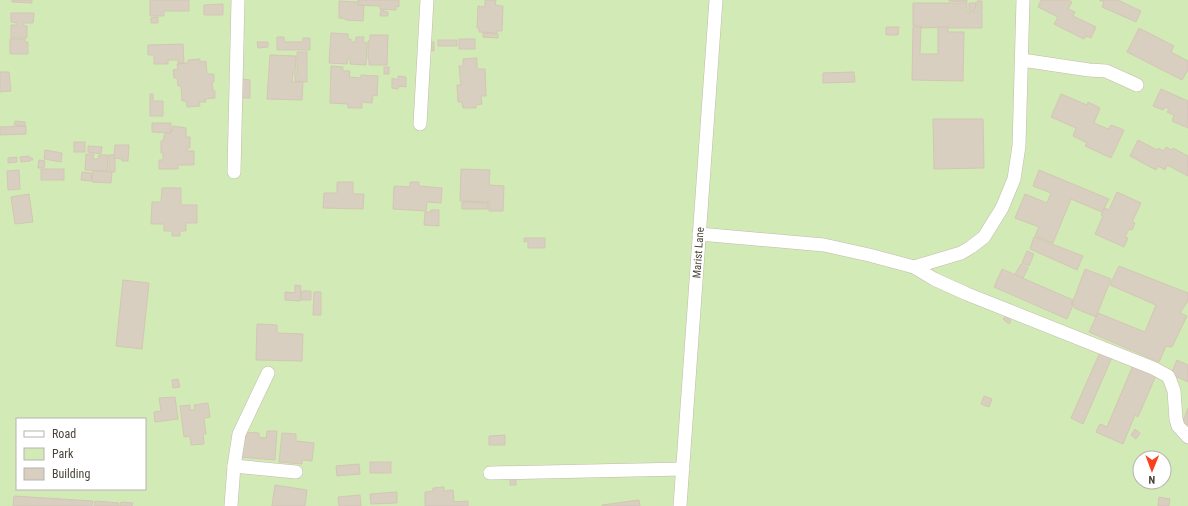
<svg xmlns="http://www.w3.org/2000/svg" width="1188" height="506" font-family="'Roboto Condensed',sans-serif">
  <style>
    .green { fill: #d2eab5; fill-rule: evenodd }
    .building { fill: #d8cfc1; stroke: #d3c7b4 }
    .lines { fill: none; stroke-linecap: round; stroke-linejoin: round }
    .minor-casing { stroke: #c2bbae; stroke-width: 14 }
    .minor { stroke: #fff; stroke-width: 13 }
    .labels { text-anchor: middle; stroke-width: 4; stroke-linejoin: round; paint-order: stroke }
    .street-label { font-size: 11px; fill: #4b4439; stroke: #fff }
  </style>
  <rect width="100%" height="100%" fill="#f6f3ec"/>
  <!-- green -->
  <path class="green" d="M 0,0 L 1188,0 L 1188,506 L 0,506 ZM 17,419 L 145,419 L 145,489 L 17,489 ZM 1140,458 L 1164,458 L 1164,482 L 1140,482 Z"/>
  <!-- building -->
  <g class="building">
    <polygon points="12,0 32,0 32,3 12,2"/>
    <polygon points="150,0 189,0 189,11 164,11 164,16 150,16"/>
    <polygon points="358,0 399,0 399,7 396,6 396,10 380,9 380,6 358,5"/>
    <polygon points="485,0 496,0 495,5 503,6 502,31 497,31 497,33 479,32 479,28 477,28 478,6 485,7"/>
    <polygon points="949,0 967,0 967,2 949,1"/>
    <polygon points="1041,0 1067,0 1072,2 1068,9 1075,12 1073,16 1096,27 1091,38 1086,36 1084,39 1054,24 1058,17 1038,7"/>
    <polygon points="1099,0 1118,0 1141,11 1136,22 1102,7 1104,2"/>
    <polygon points="339,1 358,2 358,5 364,5 363,21 346,20 346,19 339,18"/>
    <polygon points="977,1 982,1 982,28 949,28 949,27 921,28 922,26 913,26 913,3 967,3 967,12 977,12"/>
    <polygon points="969,3 976,3 975,11 969,11"/>
    <polygon points="223,4 223,15 204,15 204,5"/>
    <polygon points="381,10 388,12 388,16 380,16"/>
    <polygon points="11,13 34,13 33,23 24,23 24,26 27,26 27,38 11,38 11,25 17,25 17,23 11,22"/>
    <polygon points="158,17 158,23 151,23 151,18"/>
    <polygon points="886,27 899,27 898,35 886,35"/>
    <polygon points="913,27 921,27 920,54 938,54 938,27 948,27 948,32 964,32 963,81 912,80"/>
    <polygon points="1139,28 1174,46 1171,52 1188,61 1188,70 1182,80 1127,52"/>
    <polygon points="331,33 348,34 348,39 351,39 351,42 356,42 356,37 364,37 363,42 367,43 366,65 350,64 350,58 348,58 347,64 329,63"/>
    <polygon points="483,33 498,34 498,38 483,37"/>
    <polygon points="370,35 388,35 387,65 369,65 369,59 368,59 368,41 370,41"/>
    <polygon points="277,37 284,37 284,42 303,42 303,38 310,38 310,50 277,50"/>
    <polygon points="10,39 25,39 25,42 28,42 28,54 10,54"/>
    <rect x="459" y="39" width="16" height="10"/>
    <rect x="438" y="40" width="19" height="6"/>
    <polygon points="257,42 268,42 268,47 258,48"/>
    <polygon points="426,42 434,42 434,51 426,50"/>
    <polygon points="183,44 184,63 178,63 178,60 168,60 168,64 154,64 154,55 148,55 148,45"/>
    <polygon points="297,52 307,52 307,82 295,81 295,74 297,74"/>
    <polygon points="270,55 296,56 295,73 293,73 292,82 303,82 302,100 267,99"/>
    <polygon points="477,58 477,69 485,69 486,96 481,96 482,104 476,105 476,108 463,108 462,102 458,102 457,85 461,85 459,66 463,66 463,59"/>
    <polygon points="200,59 200,62 206,61 207,74 214,74 214,82 212,82 213,91 215,91 215,98 205,99 206,102 199,102 200,106 187,107 186,101 182,101 181,86 178,86 177,78 174,78 173,70 178,69 177,64 188,63 188,60"/>
    <polygon points="331,66 343,67 343,71 350,71 349,77 361,78 361,75 378,76 377,96 373,95 372,103 362,102 362,108 348,108 348,104 330,103"/>
    <rect x="384" y="67" width="5" height="7"/>
    <polygon points="0,72 9,72 11,91 0,92"/>
    <polygon points="854,72 855,82 823,83 823,73"/>
    <polygon points="398,76 406,77 406,87 399,86 398,89 392,88 392,78 398,80"/>
    <polygon points="242,79 250,80 250,98 241,98"/>
    <polygon points="1161,89 1188,101 1188,128 1172,121 1174,115 1167,112 1169,109 1165,107 1163,110 1153,106"/>
    <polygon points="150,94 153,94 153,101 163,101 163,116 150,116"/>
    <polygon points="1061,94 1087,105 1088,102 1100,108 1094,123 1108,129 1111,125 1124,130 1111,158 1085,146 1087,143 1073,136 1076,128 1051,117"/>
    <polygon points="933,119 983,119 984,168 934,169"/>
    <polygon points="15,121 25,122 25,126 14,125"/>
    <polygon points="152,123 171,123 171,133 152,132"/>
    <polygon points="26,126 26,134 0,135 0,127"/>
    <polygon points="173,126 186,128 186,137 190,137 190,148 187,148 187,151 194,151 194,165 178,165 178,169 159,169 159,160 163,160 163,153 161,153 161,141 163,141 165,133 171,133"/>
    <polygon points="1138,140 1157,150 1158,148 1164,151 1166,147 1172,150 1173,148 1188,156 1188,176 1167,165 1165,170 1158,166 1156,170 1130,156"/>
    <rect x="74" y="142" width="11" height="10"/>
    <polygon points="115,145 129,145 128,161 122,161 122,159 114,158"/>
    <polygon points="88,146 102,147 101,154 88,152"/>
    <polygon points="45,150 62,153 61,162 44,159"/>
    <polygon points="86,154 94,154 93,159 98,159 99,155 108,155 107,171 85,170"/>
    <polygon points="109,155 114,155 114,159 115,159 115,172 109,172"/>
    <polygon points="29,156 29,158 32,158 33,160 30,160 30,161 21,162 20,157"/>
    <polygon points="17,157 17,162 8,163 8,158"/>
    <polygon points="39,160 45,161 44,168 38,168"/>
    <rect x="41" y="169" width="23" height="11"/>
    <polygon points="461,169 490,170 489,185 504,186 503,211 489,211 489,202 460,201"/>
    <polygon points="19,170 20,189 8,190 7,171"/>
    <polygon points="1039,170 1109,199 1102,212 1071,199 1053,243 1035,236 1039,227 1015,218 1025,194 1047,203 1051,193 1033,186"/>
    <polygon points="93,171 112,172 111,183 92,182"/>
    <polygon points="82,172 92,173 91,181 81,180"/>
    <polygon points="337,182 353,182 353,194 364,194 363,209 323,208 324,193 337,193"/>
    <polygon points="410,182 419,182 419,186 442,188 441,203 427,202 426,211 393,209 394,186 410,187"/>
    <polygon points="162,188 181,188 181,205 197,205 197,223 186,223 186,231 180,231 180,236 172,236 172,231 164,231 164,224 151,224 152,202 161,202"/>
    <polygon points="1117,192 1141,203 1132,222 1135,223 1132,230 1129,229 1125,237 1128,238 1124,247 1095,234 1103,216 1101,215 1105,208 1109,210"/>
    <polygon points="29,194 33,222 15,224 11,197"/>
    <polygon points="462,202 488,203 488,209 462,209"/>
    <polygon points="431,210 439,210 439,226 424,225 425,212 431,212"/>
    <polygon points="1034,237 1083,256 1077,270 1030,249"/>
    <polygon points="524,238 545,238 545,248 528,248 528,241 524,242"/>
    <polygon points="1027,251 1034,254 1029,266 1022,263"/>
    <polygon points="1021,264 1028,268 1023,278 1015,274"/>
    <polygon points="1119,266 1188,293 1188,301 1180,313 1187,316 1172,347 1166,346 1159,362 1089,332 1098,313 1145,332 1156,305 1110,285"/>
    <polygon points="1002,269 1073,300 1071,304 1073,305 1067,319 994,287"/>
    <polygon points="1085,269 1111,279 1096,317 1074,308 1074,305 1072,304"/>
    <polygon points="123,280 149,283 142,349 116,346"/>
    <polygon points="295,285 301,286 300,301 285,300 285,292 295,293"/>
    <polygon points="302,291 311,291 311,300 301,300"/>
    <polygon points="314,292 321,292 321,315 313,315"/>
    <polygon points="1010,312 1013,314 1009,319 1011,321 1009,324 1003,319"/>
    <polygon points="257,324 277,325 277,333 303,334 302,361 256,360"/>
    <polygon points="1101,350 1113,355 1083,424 1071,418"/>
    <polygon points="1177,360 1188,365 1188,382 1171,374"/>
    <polygon points="1134,363 1157,373 1138,417 1135,415 1123,444 1096,432 1100,424 1107,427"/>
    <polygon points="178,379 180,387 173,388 172,380"/>
    <polygon points="984,396 992,399 989,407 981,404"/>
    <polygon points="175,397 178,419 155,422 154,412 161,411 159,398"/>
    <polygon points="208,403 210,417 204,418 206,434 203,434 204,444 191,445 190,436 184,437 180,406 190,405 190,410 195,410 194,405"/>
    <polygon points="1188,408 1188,425 1182,423"/>
    <polygon points="1135,429 1140,433 1136,439 1131,435"/>
    <polygon points="267,431 277,431 275,460 240,457 242,432 259,433 259,437 266,438"/>
    <polygon points="282,433 296,434 296,441 314,443 312,461 302,460 302,464 279,462"/>
    <polygon points="505,435 505,445 489,445 489,436"/>
    <rect x="370" y="462" width="21" height="11"/>
    <polygon points="359,464 360,474 337,476 336,466"/>
    <rect x="510" y="475" width="6" height="10"/>
    <polygon points="275,485 307,490 305,506 272,506"/>
    <polygon points="444,487 444,491 453,490 454,502 468,501 468,506 425,506 425,492 433,491 433,488"/>
    <polygon points="397,492 397,503 371,504 370,494"/>
    <polygon points="360,495 361,506 339,506 338,497"/>
    <polygon points="14,496 93,501 92,506 13,506"/>
    <polygon points="1159,497 1170,499 1169,506 1158,506"/>
    <polygon points="639,500 640,506 602,506 602,505"/>
    <polygon points="95,501 119,503 119,506 94,506"/>
    <polygon points="121,502 133,503 132,506 120,506"/>
  </g>
  <g class="lines">
    <!-- minor casing -->
    <g class="minor-casing">
      <g id="minor">
        <polyline points="1022,60 1089,70 1106,71 1137,85"/>
        <polyline points="420,124 427,0"/>
        <polyline points="234,172 238,0"/>
        <polyline points="699,234 824,245 869,255 914,267 934,279 967,294 1153,368 1168,376 1170,380 1174,391 1176,419 1178,426 1188,437"/>
        <polyline points="914,267 961,253 971,247 984,237 1002,208 1014,179 1019,146 1023,0"/>
        <polyline points="234,466 239,434 268,373"/>
        <polyline points="490,473 683,469"/>
        <polyline points="231,506 234,466 296,472"/>
        <path id="s1" d="M 680,506 L 716,0"/>
      </g>
    </g>
    <!-- minor -->
    <use href="#minor" class="minor"/>
  </g>
  <g class="labels">
    <!-- street labels -->
    <g class="street-label">
      <text dy="4" stroke="none"><textPath href="#s1" startOffset="254">Marist Lane</textPath></text>
    </g>
  </g>
  <!-- legend -->
  <rect x="16" y="418" width="130" height="72" fill="#ffffff" stroke="#b7b4b0"/>
  <rect x="24" y="431" width="20" height="6" fill="#ffffff" stroke="#b7b4b0"/>
  <text x="52" y="438" font-size="12" fill="#4b4439">Road</text>
  <rect x="24" y="448" width="20" height="12" fill="#d2eab5" stroke="#b7b4b0"/>
  <text x="52" y="458" font-size="12" fill="#4b4439">Park</text>
  <rect x="24" y="468" width="20" height="12" fill="#d8cfc1" stroke="#b7b4b0"/>
  <text x="52" y="478" font-size="12" fill="#4b4439">Building</text>
  <!-- north arrow -->
  <g transform="translate(1152 470) rotate(181)"><circle r="19" fill="#ffffff" stroke="#b7b4b0"/>
  <path d="M0-3L7 15L0 10L-7 15Z" fill="#fc3f1d"/>
  <text y="-6" font-size="11" font-weight="bold" text-anchor="middle" fill="#4b4439">N</text>
  </g>
</svg>
